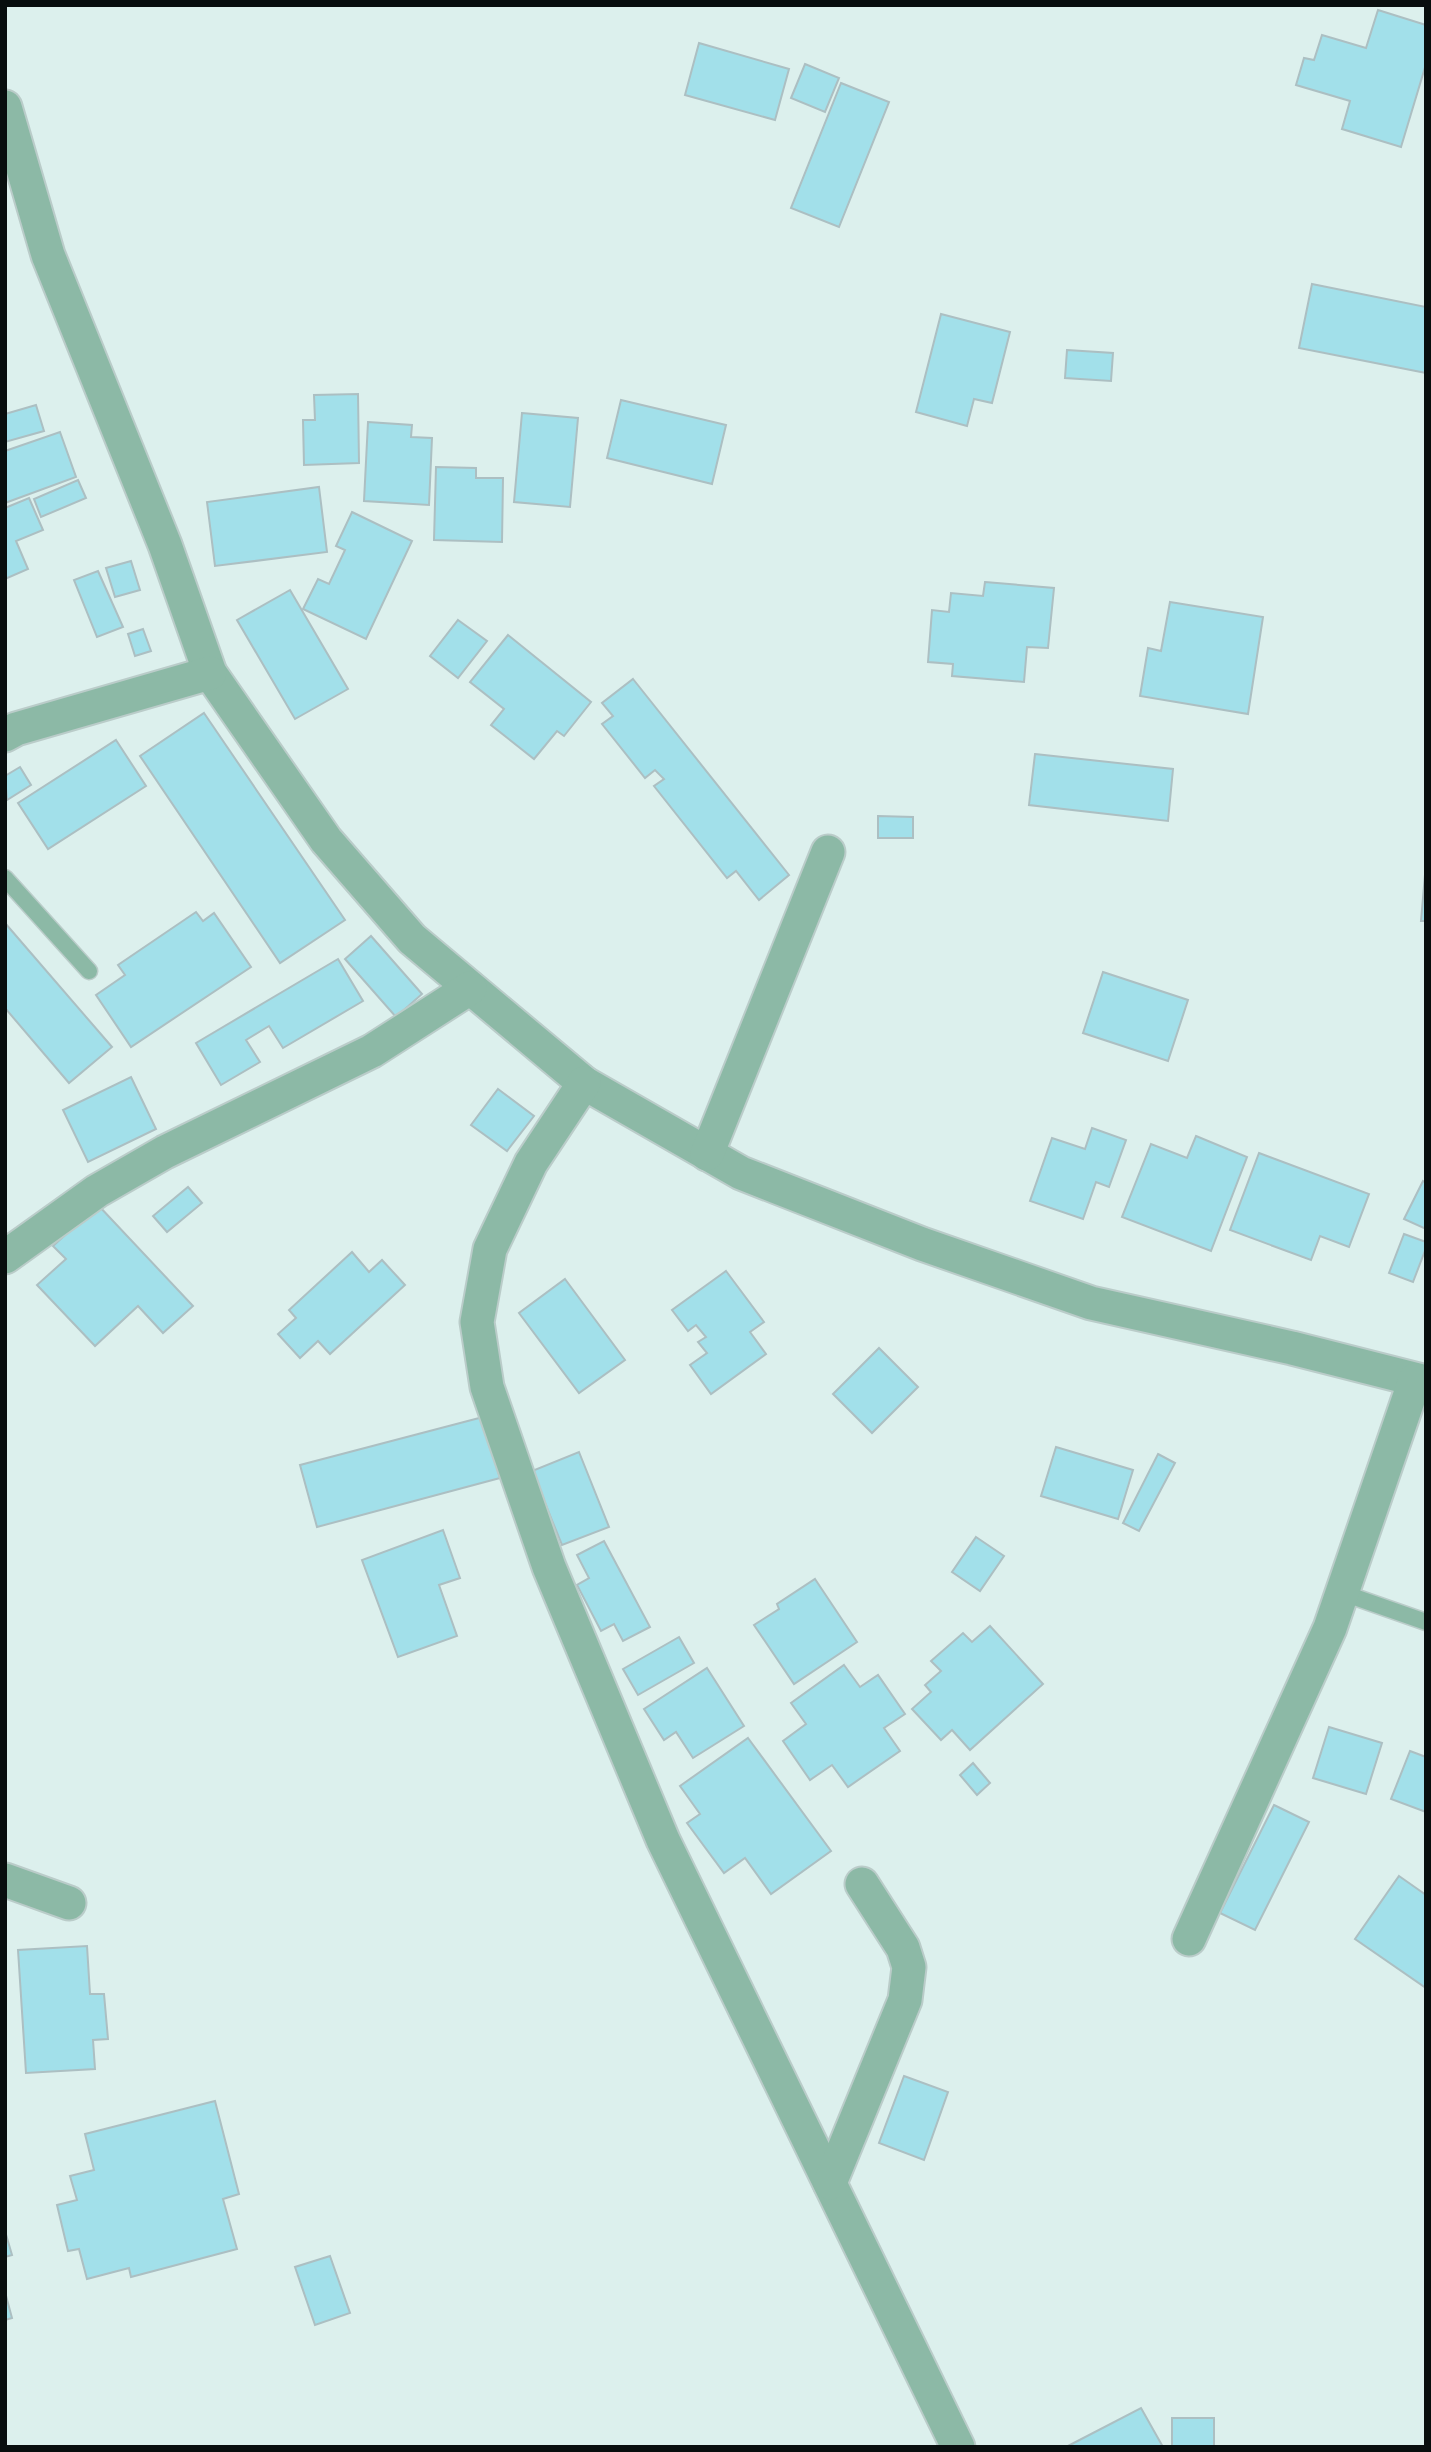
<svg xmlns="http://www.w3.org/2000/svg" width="1431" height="2452" font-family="'Libre Baskerville',serif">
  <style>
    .building { fill: #a2e0ea; stroke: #acbfc2; stroke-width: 2 }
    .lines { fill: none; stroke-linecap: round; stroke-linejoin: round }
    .lane-casing { stroke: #baccc9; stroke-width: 19 }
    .street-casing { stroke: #baccc9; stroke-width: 37 }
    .lane { stroke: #8cb9a6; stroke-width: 16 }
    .street { stroke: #8cb9a6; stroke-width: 33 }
  </style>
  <rect width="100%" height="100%" fill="#dcf0ed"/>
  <!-- building -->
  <g class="building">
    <polygon points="1378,10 1426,25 1426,64 1401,147 1342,129 1350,101 1296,85 1304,58 1314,60 1322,35 1366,48"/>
    <polygon points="699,43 789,69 775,120 685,95"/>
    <polygon points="805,64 839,78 825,112 791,98"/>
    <polygon points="841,83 889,102 839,227 791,208"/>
    <polygon points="1312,284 1426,307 1426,373 1299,348"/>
    <polygon points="941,314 1010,332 992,403 974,399 967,426 916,412"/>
    <polygon points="1067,350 1113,353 1111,381 1065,378"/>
    <polygon points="358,394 359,463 304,465 303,420 315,420 314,395"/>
    <polygon points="621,400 726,425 712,484 607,458"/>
    <polygon points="36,405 44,431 5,442 5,414"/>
    <polygon points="522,413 578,418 570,507 514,502"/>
    <polygon points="368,422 412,425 411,437 432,438 429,505 364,501"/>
    <polygon points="60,432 76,477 5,503 5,451"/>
    <polygon points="436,467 476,468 476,478 503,478 502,542 434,540"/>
    <polygon points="78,480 86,498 41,517 34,499"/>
    <polygon points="319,487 327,552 215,566 207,502"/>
    <polygon points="29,498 43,530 16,541 28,569 5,579 5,508"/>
    <polygon points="352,512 412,541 366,639 303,609 318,579 329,584 345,550 336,546"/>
    <polygon points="131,561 140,590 115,597 106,568"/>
    <polygon points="98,571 123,627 97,637 74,580"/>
    <polygon points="985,582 1054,588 1048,648 1027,647 1024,682 952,676 953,664 928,662 932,610 949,612 951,593 983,596"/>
    <polygon points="290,590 348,689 295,719 237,620"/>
    <polygon points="1170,602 1263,617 1248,714 1140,696 1148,648 1161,651"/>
    <polygon points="458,620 487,641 458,678 430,656"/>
    <polygon points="143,629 151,651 135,656 128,634"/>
    <polygon points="508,635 591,702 564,736 557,731 534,759 491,725 504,709 470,682"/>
    <polygon points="633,679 789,875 759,900 736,871 727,878 654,786 664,779 655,770 645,778 602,724 613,716 602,703"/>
    <polygon points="204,713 345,920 280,963 140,756"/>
    <polygon points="116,740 146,786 48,849 18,803"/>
    <polygon points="1035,754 1173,769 1168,821 1029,805"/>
    <polygon points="20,767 31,785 7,800 5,776"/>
    <polygon points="878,816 913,817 913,838 878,838"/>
    <polygon points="1426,863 1426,921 1421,921"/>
    <polygon points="196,912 203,921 214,913 251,967 131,1047 96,995 125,975 118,965"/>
    <polygon points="5,923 112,1047 69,1083 5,1008"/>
    <polygon points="371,936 422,994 396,1017 345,959"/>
    <polygon points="338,959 363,1001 283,1048 269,1026 246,1040 260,1062 221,1085 196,1043"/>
    <polygon points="1103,972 1188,1000 1168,1061 1083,1033"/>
    <polygon points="131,1077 156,1129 88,1162 63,1110"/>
    <polygon points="498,1089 534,1116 507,1151 471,1125"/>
    <polygon points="1092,1128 1126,1140 1109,1187 1096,1182 1083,1219 1030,1201 1052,1138 1085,1149"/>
    <polygon points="1196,1136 1247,1157 1211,1251 1122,1217 1151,1144 1187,1158"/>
    <polygon points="1259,1153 1369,1194 1349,1247 1320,1236 1311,1260 1230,1230"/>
    <polygon points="1423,1181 1426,1183 1426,1229 1404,1219"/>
    <polygon points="188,1187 202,1203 167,1232 153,1216"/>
    <polygon points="98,1205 193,1306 163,1333 138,1306 95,1346 37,1285 66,1259 53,1246"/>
    <polygon points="1404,1234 1426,1242 1426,1248 1413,1282 1389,1273"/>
    <polygon points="352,1252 369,1272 382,1260 405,1285 330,1354 318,1341 300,1358 278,1334 296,1318 289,1310"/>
    <polygon points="726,1271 764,1322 750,1332 766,1354 711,1394 690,1365 707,1353 698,1342 706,1337 696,1325 688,1331 672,1310"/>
    <polygon points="565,1279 625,1360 579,1393 519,1313"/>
    <polygon points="879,1348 918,1387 872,1433 833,1394"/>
    <polygon points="483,1417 500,1478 317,1527 300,1465"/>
    <polygon points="1056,1447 1133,1470 1118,1519 1041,1496"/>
    <polygon points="579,1452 609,1527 562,1545 532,1471"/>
    <polygon points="1158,1454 1175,1463 1139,1531 1123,1523"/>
    <polygon points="443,1530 460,1578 439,1585 457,1636 398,1657 362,1560"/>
    <polygon points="976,1537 1004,1556 980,1591 952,1572"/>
    <polygon points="604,1541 650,1627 623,1641 614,1624 601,1631 577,1585 589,1578 577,1555"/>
    <polygon points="815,1579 857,1642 794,1684 754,1625 779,1609 777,1604"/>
    <polygon points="990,1626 1043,1684 970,1750 952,1730 941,1740 912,1709 931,1692 925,1685 941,1671 931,1661 963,1633 972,1642"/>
    <polygon points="679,1637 694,1663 638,1695 623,1669"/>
    <polygon points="844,1665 860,1687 878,1675 905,1714 884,1728 900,1751 848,1787 832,1765 810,1780 783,1741 806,1724 791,1703"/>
    <polygon points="707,1668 744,1726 693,1758 676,1732 664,1740 644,1709"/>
    <polygon points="1329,1727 1382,1743 1366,1794 1313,1778"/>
    <polygon points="748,1738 831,1851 771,1894 745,1858 724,1873 687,1823 700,1814 680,1786"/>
    <polygon points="1410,1751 1426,1757 1426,1812 1391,1799"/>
    <polygon points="973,1763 990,1783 977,1795 960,1775"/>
    <polygon points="1274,1805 1309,1822 1255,1930 1220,1913"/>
    <polygon points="1399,1876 1426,1895 1426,1988 1355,1939"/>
    <polygon points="87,1946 90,1994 104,1994 108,2039 93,2040 95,2069 26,2073 18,1950"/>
    <polygon points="904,2076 948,2092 924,2160 879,2143"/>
    <polygon points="215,2101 239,2194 223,2199 237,2249 131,2277 129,2268 87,2279 79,2249 68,2251 57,2205 77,2200 70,2176 94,2170 85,2134"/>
    <polygon points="5,2231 12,2255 5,2257"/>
    <polygon points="330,2256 350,2313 315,2325 295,2267"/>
    <polygon points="5,2292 12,2318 5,2320"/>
    <polygon points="1141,2408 1163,2447 1066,2447"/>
    <rect x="1172" y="2418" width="42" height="29"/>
  </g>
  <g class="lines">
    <!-- lane casing -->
    <g class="lane-casing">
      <g id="lane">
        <polyline points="5,878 89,971"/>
        <polyline points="1343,1593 1426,1622"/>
      </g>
    </g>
    <!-- street casing -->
    <g class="street-casing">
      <g id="street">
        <polyline points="5,107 48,255 165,545 210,673 326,840 412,939 584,1083 741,1173 922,1244 1091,1303 1292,1348 1426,1382"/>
        <polyline points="5,735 16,729 210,673"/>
        <polyline points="584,1083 531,1163 490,1249 477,1322 487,1387 549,1567 663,1840 958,2447"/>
        <polyline points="707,1154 828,852"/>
        <polyline points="5,1257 97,1191 165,1152 372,1051 470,988"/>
        <polyline points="5,1880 69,1903"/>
        <polyline points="1189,1939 1330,1628 1415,1380"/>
        <polyline points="830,2183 905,2000 909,1967 903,1948 862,1884"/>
      </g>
    </g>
    <!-- lane -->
    <use href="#lane" class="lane"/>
    <!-- street -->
    <use href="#street" class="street"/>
  </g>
  <!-- border -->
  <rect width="1431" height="2452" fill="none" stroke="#080e0e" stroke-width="14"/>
</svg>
